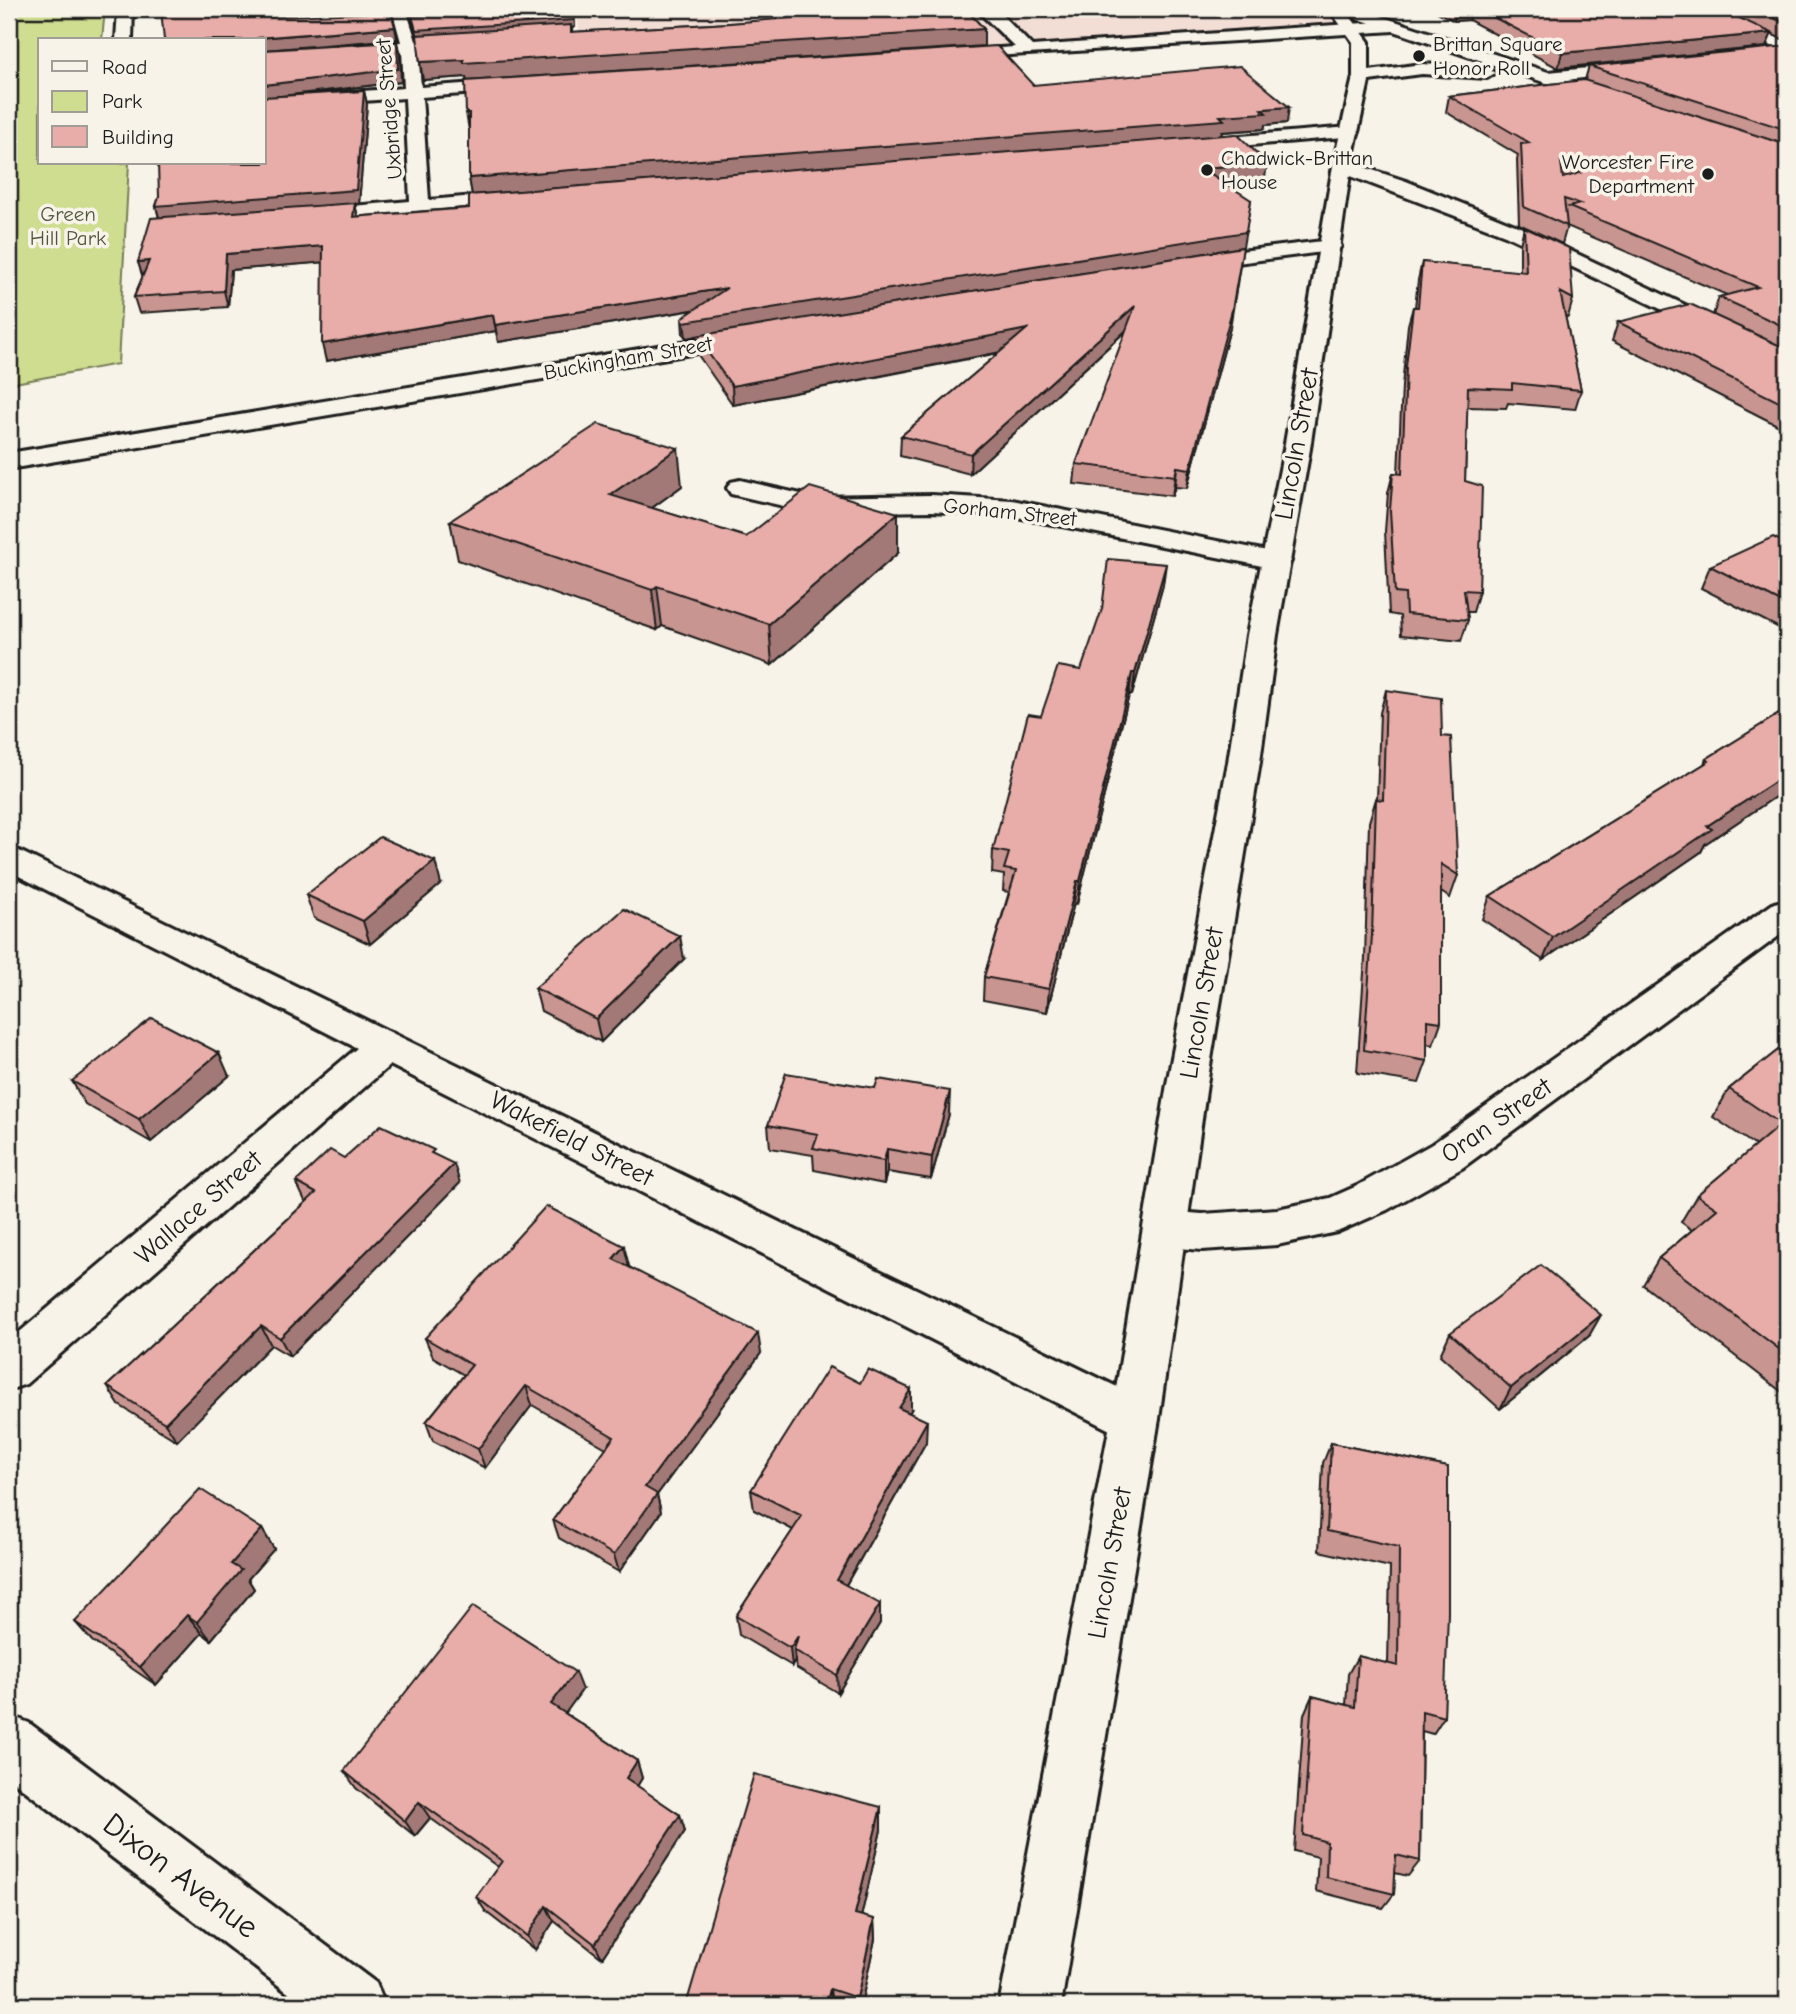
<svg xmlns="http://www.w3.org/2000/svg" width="1796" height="2014" font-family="'Comic Neue',sans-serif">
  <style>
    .built { fill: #f2ded5 }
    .green { fill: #cfdd90; stroke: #767c56; stroke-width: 2 }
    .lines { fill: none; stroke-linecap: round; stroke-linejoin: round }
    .minor-casing { stroke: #1c1c1c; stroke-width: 6 }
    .major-casing { stroke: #1c1c1c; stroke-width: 6 }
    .minor { fill: #f7f3e8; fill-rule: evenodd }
    .major { fill: #f7f3e8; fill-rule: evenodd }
    .wall { fill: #c89590; stroke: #1c1c1c; stroke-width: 2 }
    .shaded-wall { fill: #a27976; stroke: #1c1c1c; stroke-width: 2 }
    .building { fill: #e8ada8; stroke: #1c1c1c; stroke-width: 2; fill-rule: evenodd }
    .poi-dot { fill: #1c1c1c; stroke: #f7f3e8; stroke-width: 2.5 }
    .labels { text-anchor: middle; stroke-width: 7; stroke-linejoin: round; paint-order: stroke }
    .far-poi-label { font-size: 21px; fill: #1c1c1c; stroke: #f7f3e8; text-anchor: start }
    .far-street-label { font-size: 21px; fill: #1c1c1c; stroke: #f7f3e8 }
    .far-park-label { font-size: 21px; fill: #52563f; stroke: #f7f3e8 }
    .street-label { font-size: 26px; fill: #1c1c1c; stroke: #f7f3e8 }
    .near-street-label { font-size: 32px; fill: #1c1c1c; stroke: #f7f3e8 }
  </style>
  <rect width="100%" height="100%" fill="#f7f3e8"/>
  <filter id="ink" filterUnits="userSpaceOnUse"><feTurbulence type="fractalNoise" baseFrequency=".0143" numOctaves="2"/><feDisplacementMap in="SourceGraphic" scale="14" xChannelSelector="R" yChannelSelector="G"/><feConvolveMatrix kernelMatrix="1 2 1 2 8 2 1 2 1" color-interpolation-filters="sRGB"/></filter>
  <g filter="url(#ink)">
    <!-- built -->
    <polygon class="built" points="418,9 1337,9 1355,30 808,66 580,35 577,15 422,22"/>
    <!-- green -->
    <polygon class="green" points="9,9 105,9 102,40 40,40 40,163 129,163 118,364 9,384"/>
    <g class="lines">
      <!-- minor casing -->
      <g class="minor-casing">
        <g id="minor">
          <polygon points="118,9 133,9 132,40 116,40"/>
          <polygon points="392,9 406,9 416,41 472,37 480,42 472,47 418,50 421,87 519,80 527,85 519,90 422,97 429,200 521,192 528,194 531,198 528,202 299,220 296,216 299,212 306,210 410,201 405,98 264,108 264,98 404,88 402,51 264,60 264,50 401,42"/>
          <polygon points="775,9 790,9 816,66 814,69 802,69 800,66"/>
          <polygon points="976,9 997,10 1032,46 1394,21 1402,26 1394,31 947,59 945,56 953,51 1015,47"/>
          <polygon points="1691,9 1711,9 1787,42 1787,53"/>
          <polygon points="1639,63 1647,68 1645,71 1548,82 1540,77 1548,72"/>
          <polygon points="1350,127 1356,128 1359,132 1356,136 1192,150 1183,145 1192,140"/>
          <polygon points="1342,160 1406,181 1520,227 1787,353 1787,369 1505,235 1335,170 1333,166 1335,162"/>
          <polygon points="1331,240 1338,242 1341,246 1338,250 1190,269 1179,263 1190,257"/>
          <polygon points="748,331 759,338 756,343 9,469 9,453"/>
          <polygon points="740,480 814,497 932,495 1012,500 1287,555 1291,561 1287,567 1277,569 1012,516 932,511 814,513 731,494 727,488 731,482"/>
          <polygon points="9,846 1152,1404 1159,1419 1152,1434 1135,1441 1118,1434 390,1065 26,1384 9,1390 9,1341 357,1048 9,871"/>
          <polygon points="1787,900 1787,930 1462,1168 1387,1210 1337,1232 1277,1245 1202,1250 1166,1247 1151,1242 1144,1229 1151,1216 1166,1211 1202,1214 1277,1209 1330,1198 1357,1186 1432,1144 1774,903"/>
          <polygon points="9,1715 29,1723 376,1983 385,2005 304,2005 9,1778"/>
        </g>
      </g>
      <!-- major casing -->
      <g class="major-casing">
        <polygon id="major" points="1329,9 1359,9 1617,95 1620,99 1617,103 1605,103 1350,16 1369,42 1369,71 1422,64 1487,68 1495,73 1487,78 1422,74 1369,81 1352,160 1310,449 1277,635 1260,762 1207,1084 1159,1419 1061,2005 999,2005 1111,1419 1167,1084 1228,762 1247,635 1284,449 1334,160 1353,77 1353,42"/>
      </g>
      <!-- minor -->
      <use href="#minor" class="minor"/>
      <!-- major -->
      <use href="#major" class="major"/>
    </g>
    <!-- wall -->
    <g class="wall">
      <polygon points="822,9 966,9 984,29 984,46 1033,85 1287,123 1265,125 1264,129 1222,132 1221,136 1265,178 1222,181 1230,328 1187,488 1175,487 1172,496 1074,484 1076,464 1126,331 970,474 900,456 901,436 999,353 733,405 698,355 696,336 792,321 686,338 683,334 682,318 694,310 498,342 496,331 326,361 323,262 231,270 228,307 139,313 134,297 143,277 138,262 159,218 156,206 159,197 264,50 400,54 401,82 268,97 364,91 367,104 359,204 355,204 358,217 469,208 472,194 469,178 469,129 466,77 423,80 420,62 418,36 412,16 455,16 574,10 575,27 572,28 572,32 730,23 812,17 812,10 823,10"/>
      <polygon points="1432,9 1787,9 1787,41 1771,34 1766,47 1558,68 1469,20 1454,21"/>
      <polygon points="1787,46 1787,430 1612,341 1618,322 1713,315 1719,297 1727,295 1567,226 1562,244 1519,224 1517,160 1518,155 1446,112 1449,96 1585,80 1589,66"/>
      <polygon points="1524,227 1573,299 1568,317 1565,316 1581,390 1575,409 1508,403 1506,408 1467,407 1465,481 1479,591 1473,612 1467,612 1468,620 1461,641 1401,635 1400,616 1389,614 1385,531 1388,493 1393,473 1398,473 1402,386 1408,325 1413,307 1415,307 1418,280 1422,262 1520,272 1520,245"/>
      <polygon points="682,486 652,508 746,537 898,553 772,665 662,626 657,630 458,560 450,521"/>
      <polygon points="1787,544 1787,632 1701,588 1710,566"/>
      <polygon points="1163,585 1132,695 1129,695 1077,904 1074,903 1047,1012 983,1000 984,977 1009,892 1003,891 1004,875 992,873 993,850 1041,716 1081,670"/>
      <polygon points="1386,690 1442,736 1458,875 1450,898 1441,892 1441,1022 1433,1045 1427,1044 1427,1061 1419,1083 1357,1073 1365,958 1369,822 1376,799 1377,800 1380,713"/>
      <polygon points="1787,709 1787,789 1705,844 1701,852 1543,960 1482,919 1490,896 1704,764 1706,759"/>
      <polygon points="441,884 370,944 314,918 306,895"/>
      <polygon points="684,959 601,1042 541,1011 535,988"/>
      <polygon points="1787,1043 1787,1396 1643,1285 1659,1258 1692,1230 1681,1222 1697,1195 1756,1146 1713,1117 1729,1089"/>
      <polygon points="229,1076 151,1142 85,1104 72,1081"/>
      <polygon points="949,1114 931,1179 887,1172 884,1184 814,1170 813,1155 770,1148 768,1125"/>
      <polygon points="435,1155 460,1183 290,1356 271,1345 177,1441 119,1405 107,1386 306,1202 305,1201 296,1182 344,1158"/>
      <polygon points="628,1266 761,1353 657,1495 661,1512 619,1572 559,1538 553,1520 606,1448 532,1405 485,1468 433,1441 426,1422 464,1375 433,1357 425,1338 629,1266"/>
      <polygon points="1450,1333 1589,1336 1500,1409 1440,1355"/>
      <polygon points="911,1410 909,1413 926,1442 846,1585 880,1623 838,1693 796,1668 795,1661 792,1666 739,1635 736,1616 793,1530 754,1510 751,1490"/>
      <polygon points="1331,1443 1448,1467 1444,1717 1433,1734 1422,1731 1420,1861 1408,1876 1395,1873 1394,1894 1383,1908 1316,1891 1318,1857 1294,1851 1304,1714 1312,1696 1346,1705 1348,1674 1358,1656 1388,1664 1390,1567 1319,1551 1323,1463"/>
      <polygon points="262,1529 274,1549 248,1579 254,1589 211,1640 202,1633 156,1685 92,1641 75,1622"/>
      <polygon points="582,1690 565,1713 637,1761 642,1778 637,1786 680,1815 685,1831 602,1958 554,1921 535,1950 486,1912 476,1897 498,1867 430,1818 415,1836 356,1788 344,1771"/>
      <polygon points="881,1807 881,1830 861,1916 874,1919 875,1939 861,2005 686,2005"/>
    </g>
    <!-- shaded-wall -->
    <g class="shaded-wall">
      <polygon points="232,9 235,9 236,30 233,18"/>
      <polygon points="1456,9 1472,9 1469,20 1454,21"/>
      <polygon points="574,10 575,27 572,28 574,43 418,37 416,30"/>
      <polygon points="395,27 397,39 264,50 264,40 259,40 258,38"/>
      <polygon points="984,29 984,46 467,81 466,77 423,80 420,62"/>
      <polygon points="1772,33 1766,47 1558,68 1562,53"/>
      <polygon points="397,42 400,54 401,82 264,98 264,85"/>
      <polygon points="364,91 367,104 359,204 355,204 358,219 353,217 160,221 156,206"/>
      <polygon points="1289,107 1287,123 1265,125 1264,129 1222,132 1221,136 472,195 469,178 1220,116 1262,109"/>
      <polygon points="466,113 469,113 469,130"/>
      <polygon points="1267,163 1265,178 1200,183 1202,168"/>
      <polygon points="1251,200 1243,247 686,338 684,322"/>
      <polygon points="323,246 327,262 231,270 228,307 224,291 226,254"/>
      <polygon points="1243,247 1230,328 1187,488 1190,469"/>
      <polygon points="149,261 143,278 138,262"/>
      <polygon points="727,288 728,304 498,342 495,325"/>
      <polygon points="1135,306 1133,324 970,474 971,454"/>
      <polygon points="493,315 496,331 326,361 322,344"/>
      <polygon points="1027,329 1026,347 733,405 732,386"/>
      <polygon points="678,448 682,486 616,534 610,495"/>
      <polygon points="1177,467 1175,487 1172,496 1175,476"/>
      <polygon points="898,513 898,553 772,665 769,624"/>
      <polygon points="1166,564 1163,585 1132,695 1135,673"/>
      <polygon points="657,586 662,626 657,630 652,590"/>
      <polygon points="1132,673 1129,695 1077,904 1080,881"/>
      <polygon points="1787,774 1787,789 1705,844 1701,852 1543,960 1553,937 1707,826"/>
      <polygon points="435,861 441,884 370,944 363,921"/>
      <polygon points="1077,881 1074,903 1047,1012 1049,989"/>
      <polygon points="680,936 684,959 601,1042 596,1019"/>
      <polygon points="219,1053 229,1076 151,1142 139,1119"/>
      <polygon points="950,1091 949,1114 931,1179 932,1157"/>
      <polygon points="887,1149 887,1172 884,1184 884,1161"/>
      <polygon points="454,1164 460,1183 290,1356 280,1338"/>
      <polygon points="624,1246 629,1266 618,1279 613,1259"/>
      <polygon points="1601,1315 1589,1336 1500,1409 1511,1388"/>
      <polygon points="261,1326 271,1345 177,1441 165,1423"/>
      <polygon points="758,1333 761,1353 657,1495 661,1512 619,1572 614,1555 645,1487"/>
      <polygon points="526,1386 532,1405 485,1468 478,1449"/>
      <polygon points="911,1389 911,1410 899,1429 899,1408"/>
      <polygon points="927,1421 926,1442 838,1599 837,1580"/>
      <polygon points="262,1529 274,1549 248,1579 254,1589 211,1640 197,1622 231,1564"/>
      <polygon points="880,1604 880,1623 838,1693 837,1675"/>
      <polygon points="187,1615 202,1633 156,1685 140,1667"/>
      <polygon points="798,1636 794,1650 795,1661 792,1666 790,1648"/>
      <polygon points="575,1672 582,1690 559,1722 551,1704"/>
      <polygon points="637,1761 642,1778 632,1795 626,1778"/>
      <polygon points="419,1802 430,1818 415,1836 405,1821"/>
      <polygon points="881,1807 881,1830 857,1935 855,1914"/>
      <polygon points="680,1815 685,1831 602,1958 595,1944"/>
      <polygon points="546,1906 554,1921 535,1950 527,1936"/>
      <polygon points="874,1919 875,1939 861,2005 857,2005 857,1998"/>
      <polygon points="830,1989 832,2005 826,2005"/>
    </g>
    <!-- building -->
    <g class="building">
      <polygon points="161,9 232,9 233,18 391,12 395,27 258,38 259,40 164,40"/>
      <polygon points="837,9 966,9 984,29 464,63 464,60 420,62 417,35 571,25 571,32 730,23 816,16 812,10"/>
      <polygon points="1478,9 1720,9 1772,33 1562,53"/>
      <polygon points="1753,9 1787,9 1787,24"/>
      <polygon points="574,10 574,20 416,30 412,16 455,16"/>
      <polygon points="397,42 398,69 264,85 264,50"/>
      <polygon points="997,46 1033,85 1240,66 1289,107 1262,109 1266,113 1220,116 1224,120 469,178 469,113 466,113 465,81"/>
      <polygon points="1787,46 1787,130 1589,66"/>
      <path d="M 1584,80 L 1787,145 L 1787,328 L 1719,297 L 1758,287 L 1569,207 L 1580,204 L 1564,199 L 1567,226 L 1524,207 L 1521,144 L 1530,143 L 1449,96 ZM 1561,162 L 1580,173 L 1563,178 Z"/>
      <polygon points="364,91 356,190 156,206 159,197 158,163 264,163 264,97"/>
      <polygon points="1237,134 1267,163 1202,168 1251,200 1246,232 684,322 682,318 727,288 495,325 493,315 322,344 323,246 226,254 224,291 134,297 149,261 138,262 151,218 355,203 353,217 469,208 469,195"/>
      <polygon points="1524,227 1569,248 1573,299 1560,292 1581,390 1512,383 1512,389 1468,387 1465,481 1482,486 1479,591 1464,590 1468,620 1406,614 1405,594 1395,593 1390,510 1393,473 1402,474 1406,367 1413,307 1418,307 1422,262 1526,272"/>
      <polygon points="1243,247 1232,310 1190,469 1177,467 1175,476 1076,464 1135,306 971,454 901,436 1027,329 732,386 696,336"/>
      <polygon points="1690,304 1787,349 1787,406 1618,322"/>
      <polygon points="598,424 678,448 610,495 746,537 810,487 898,513 769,624 657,586 652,590 450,521"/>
      <polygon points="1773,537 1787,544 1787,605 1710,566"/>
      <polygon points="1108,559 1166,564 1135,673 1132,673 1080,881 1077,881 1049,989 984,977 1016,871 1004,869 1009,853 993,850 1028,714 1041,716 1058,666 1081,670 1102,609"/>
      <polygon points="1386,690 1441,698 1442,736 1451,737 1458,875 1441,864 1441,1022 1427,1020 1427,1061 1364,1050 1372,935 1376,799 1383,800"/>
      <polygon points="1787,709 1787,774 1707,826 1712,829 1553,937 1490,896 1709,761 1706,759"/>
      <polygon points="380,837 435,861 363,921 306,895"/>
      <polygon points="624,909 680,936 596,1019 535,988"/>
      <polygon points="152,1018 219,1053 139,1119 72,1081"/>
      <polygon points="1787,1043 1787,1178 1784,1181 1787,1183 1787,1355 1659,1258 1717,1209 1697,1195 1781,1124 1729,1089"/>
      <polygon points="786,1073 875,1088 878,1079 950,1091 932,1157 887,1149 884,1161 813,1148 818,1134 768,1125"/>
      <polygon points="381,1125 434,1150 431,1153 454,1164 280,1338 261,1326 165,1423 107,1386 316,1193 296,1182 330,1150 344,1158"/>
      <polygon points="546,1206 624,1246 613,1259 758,1333 645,1487 657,1494 614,1555 553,1520 614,1437 526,1386 478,1449 426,1422 472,1365 425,1338"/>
      <polygon points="1541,1265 1601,1315 1511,1388 1450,1333"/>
      <polygon points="829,1367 860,1383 868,1369 911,1389 899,1408 927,1421 837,1580 880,1604 837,1675 794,1650 798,1636 790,1648 736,1616 802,1516 751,1490"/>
      <polygon points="1331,1443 1448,1467 1448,1613 1444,1717 1422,1711 1420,1861 1396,1855 1394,1894 1326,1877 1327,1842 1303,1835 1312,1696 1355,1707 1358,1656 1398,1666 1399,1547 1327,1531"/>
      <polygon points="200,1489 262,1529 231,1564 241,1570 197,1622 187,1615 140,1667 75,1622"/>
      <polygon points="473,1606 575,1672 551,1704 637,1761 626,1778 680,1815 595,1944 546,1906 527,1936 476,1897 502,1861 419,1802 405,1821 344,1771"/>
      <polygon points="754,1774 881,1807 855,1914 874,1919 857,1998 830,1989 826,2005 686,2005"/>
    </g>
  </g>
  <!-- markers -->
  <g class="poi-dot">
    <circle cx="1419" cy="56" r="7"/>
    <circle cx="1207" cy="170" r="7"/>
    <circle cx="1708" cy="174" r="7"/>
  </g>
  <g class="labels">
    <!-- far-poi labels -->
    <g class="far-poi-label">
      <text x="1433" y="51">Brittan Square<tspan x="1433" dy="24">Honor Roll</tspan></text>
      <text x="1221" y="165">Chadwick-Brittan<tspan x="1221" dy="24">House</tspan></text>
      <text x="1694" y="169" text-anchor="end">Worcester Fire<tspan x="1694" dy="24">Department</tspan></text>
    </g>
    <!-- far-street labels -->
    <g class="far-street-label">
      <text transform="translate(389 109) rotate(-95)" y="7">Uxbridge Street</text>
      <text transform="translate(628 358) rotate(-10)" y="7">Buckingham Street</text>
      <text transform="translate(1010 512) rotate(6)" y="7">Gorham Street</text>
    </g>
    <!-- far-park labels -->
    <g class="far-park-label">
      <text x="68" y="221">Green<tspan x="68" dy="24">Hill Park</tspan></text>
    </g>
    <!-- street labels -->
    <g class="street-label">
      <text transform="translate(1296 444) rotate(-80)" y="9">Lincoln Street</text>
      <text transform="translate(1201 1003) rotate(-80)" y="9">Lincoln Street</text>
      <text transform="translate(1496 1120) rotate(-35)" y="9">Oran Street</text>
      <text transform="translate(572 1138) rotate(27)" y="9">Wakefield Street</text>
      <text transform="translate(198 1207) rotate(-41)" y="9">Wallace Street</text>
      <text transform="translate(1109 1563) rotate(-80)" y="9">Lincoln Street</text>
    </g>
    <!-- near-street labels -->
    <g class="near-street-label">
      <text transform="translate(181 1875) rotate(37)" y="11">Dixon Avenue</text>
    </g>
  </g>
  <!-- margin -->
  <rect width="1796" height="2014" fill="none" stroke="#f7f3e8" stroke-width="35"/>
  <rect x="18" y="18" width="1761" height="1979" fill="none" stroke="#1c1c1c" stroke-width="2.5" filter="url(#ink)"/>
  <!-- legend -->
  <rect x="38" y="38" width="228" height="126" fill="#f7f3e8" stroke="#9f9d96" stroke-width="2"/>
  <rect x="52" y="61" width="35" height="10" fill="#f7f3e8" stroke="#9f9d96" stroke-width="2"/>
  <text x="102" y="74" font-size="21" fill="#1c1c1c">Road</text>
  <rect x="52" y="91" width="35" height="21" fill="#cfdd90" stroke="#9f9d96" stroke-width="2"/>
  <text x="102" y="108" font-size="21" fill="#1c1c1c">Park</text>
  <rect x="52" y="126" width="35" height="21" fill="#e8ada8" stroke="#9f9d96" stroke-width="2"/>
  <text x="102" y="144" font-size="21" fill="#1c1c1c">Building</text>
</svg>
